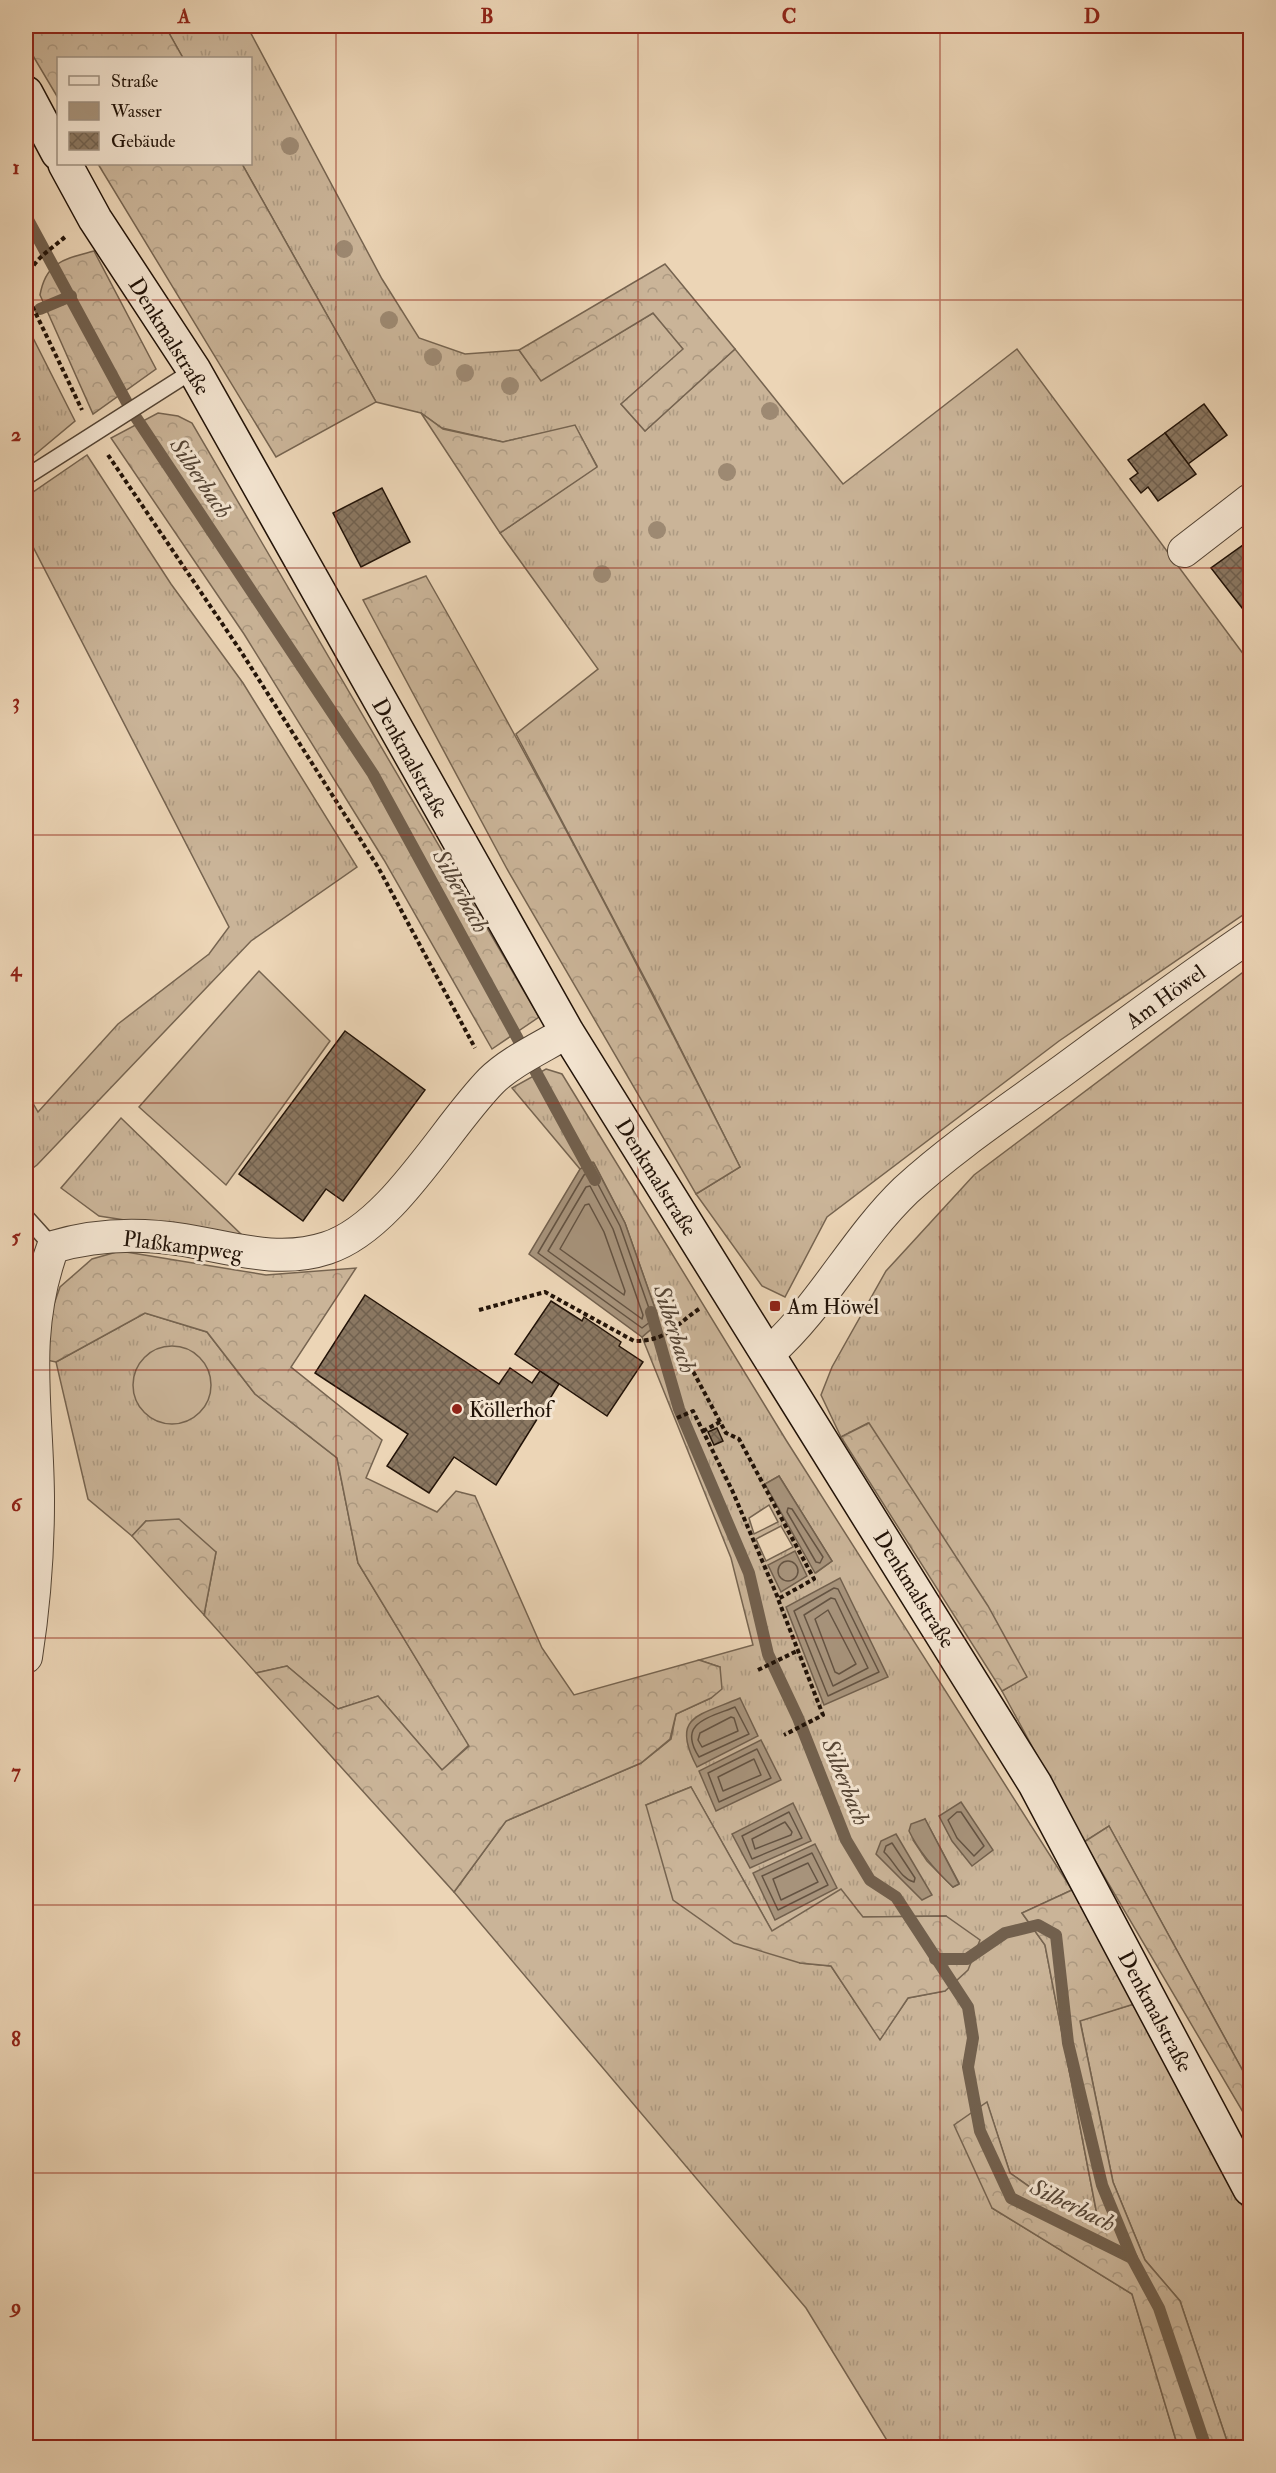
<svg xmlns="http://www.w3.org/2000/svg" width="1276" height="2473" font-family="'IM FELL Double Pica',serif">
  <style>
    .grass { fill: url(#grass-tufts); stroke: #766450; stroke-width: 1.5; fill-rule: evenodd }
    .forest { fill: url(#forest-crowns); stroke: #766450; stroke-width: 1.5 }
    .pitch { fill: #cab498; stroke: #766450; stroke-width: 1.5 }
    .water { fill: #a7937b; stroke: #72604d; stroke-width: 1.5 }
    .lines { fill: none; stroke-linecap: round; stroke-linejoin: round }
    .shore { stroke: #645342; stroke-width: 1.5 }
    .stream { stroke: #72604d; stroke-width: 12 }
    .building { fill: url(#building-cross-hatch); stroke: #221308; stroke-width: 1.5 }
    .lane-casing { stroke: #544434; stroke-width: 18 }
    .street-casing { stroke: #544434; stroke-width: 34 }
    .secondary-casing { stroke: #221308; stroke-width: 36 }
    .path { stroke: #221308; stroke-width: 4; stroke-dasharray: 4.5 3; stroke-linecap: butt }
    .lane { stroke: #f3e4d0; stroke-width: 15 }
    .street { stroke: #f3e4d0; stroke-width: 32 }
    .secondary { stroke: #f3e4d0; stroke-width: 33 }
    .tree { fill: #9d8972 }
    .grid { fill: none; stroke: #8f2418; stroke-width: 1.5; stroke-opacity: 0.55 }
    .poi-dot { fill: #8f2418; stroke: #f3e4d0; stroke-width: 2 }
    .labels { text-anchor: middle; stroke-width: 6; stroke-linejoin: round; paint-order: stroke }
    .street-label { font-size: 22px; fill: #221308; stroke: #f3e4d0 }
    .poi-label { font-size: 22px; fill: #221308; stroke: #f3e4d0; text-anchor: start }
    .water-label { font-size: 24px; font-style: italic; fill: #574636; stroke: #f3e4d0 }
    .neatline { fill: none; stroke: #8f2418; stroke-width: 2 }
    .grid-label { font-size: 20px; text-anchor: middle; font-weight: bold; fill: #8f2418 }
  </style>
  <defs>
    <pattern id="grass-tufts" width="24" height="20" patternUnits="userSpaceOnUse" patternTransform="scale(1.5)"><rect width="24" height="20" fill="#cab498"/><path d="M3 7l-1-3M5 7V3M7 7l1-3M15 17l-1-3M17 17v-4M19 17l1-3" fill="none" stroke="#ad9a82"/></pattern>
    <pattern id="forest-crowns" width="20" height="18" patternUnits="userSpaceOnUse" patternTransform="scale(1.5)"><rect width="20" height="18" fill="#cab498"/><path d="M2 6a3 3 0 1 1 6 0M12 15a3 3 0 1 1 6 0" fill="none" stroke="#ad9a82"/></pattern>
    <pattern id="building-cross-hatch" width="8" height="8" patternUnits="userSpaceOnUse" patternTransform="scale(1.5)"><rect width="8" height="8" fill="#8b7862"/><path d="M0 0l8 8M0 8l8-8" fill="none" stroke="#71614f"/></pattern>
  </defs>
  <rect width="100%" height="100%" fill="#ecd5b6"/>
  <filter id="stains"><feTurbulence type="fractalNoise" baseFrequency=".00333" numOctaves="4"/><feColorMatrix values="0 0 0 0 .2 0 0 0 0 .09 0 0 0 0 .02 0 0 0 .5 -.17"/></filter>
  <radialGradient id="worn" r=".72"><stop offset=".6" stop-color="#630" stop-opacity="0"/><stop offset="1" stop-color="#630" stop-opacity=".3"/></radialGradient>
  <!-- grass -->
  <g class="grass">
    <polygon points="165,26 247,26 382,279 419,338 465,354 519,350 541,380 653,313 684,349 621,404 645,431 735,349 843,484 1017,349 1250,663 1250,910 1059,1041 827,1217 785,1297 762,1286 696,1194 740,1167 652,992 516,734 598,669 500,533 597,466 575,426 503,442 442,428 421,413 376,402 242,164 250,164 250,58 183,58"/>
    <polygon points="26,324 75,421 26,462"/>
    <polygon points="87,455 171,584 243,683 357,867 251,941 37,1165 26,1173 26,1091 38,1112 118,1024 209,954 229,927 32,545 26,547 26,497"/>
    <polygon points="1250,967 1250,2084 1109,1826 1084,1842 1002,1691 1026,1676 868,1423 841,1437 821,1395 832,1367 886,1271 974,1175"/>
    <path d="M 546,1069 L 562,1074 L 786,1440 L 1072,1890 L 1022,1913 L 1045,1945 L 1098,2220 L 1061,2209 L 1010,2173 L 987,2103 L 992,2208 L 1132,2294 L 1178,2447 L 891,2447 L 806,2308 L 454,1892 L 506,1821 L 641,1763 L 671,1739 L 676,1714 L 711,1698 L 720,1667 L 699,1660 L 753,1645 L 731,1558 L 642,1337 L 656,1325 L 657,1314 L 625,1223 L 594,1163 L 580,1169 L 512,1088 ZM 779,1476 L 832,1561 L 816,1573 L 765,1484 ZM 769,1505 L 778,1522 L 754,1534 L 749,1518 ZM 781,1526 L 793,1547 L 766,1561 L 756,1539 ZM 691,1787 L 772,1931 L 863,1917 L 946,1916 L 945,1991 L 908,1998 L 880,2039 L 831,1966 L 800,1963 L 646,1805 ZM 925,1819 L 959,1883 L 959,1884 L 953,1887 L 927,1861 L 913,1840 Z"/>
    <polygon points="121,1118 246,1239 99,1216 61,1188"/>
    <polygon points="145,1313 207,1332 255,1394 337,1458 358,1563 469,1745 442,1770 378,1696 338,1709 287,1666 256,1673 204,1615 216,1552 146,1521 132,1536 88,1499 56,1362"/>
    <polygon points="1134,2004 1250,2220 1250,2447 1229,2447 1180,2301 1145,2260 1113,2182 1080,2020"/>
  </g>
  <!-- forest -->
  <g class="forest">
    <polygon points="26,26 165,26 183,58 58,58 58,98 26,44"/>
    <polygon points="98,164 242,164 376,402 276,457"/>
    <path d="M 94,251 L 156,369 L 93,414 L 40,295 C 46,261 65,259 94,251 Z"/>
    <polygon points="665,264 735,349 645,431 621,404 683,349 653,313 541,381 519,350"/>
    <polygon points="158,413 178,416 192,423 539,1017 492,1049 384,860 244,634 111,438"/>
    <polygon points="421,413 443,429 503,442 575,425 597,467 500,533"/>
    <path d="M 426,576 C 537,770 640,968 740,1167 L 696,1194 L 507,869 L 363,600 Z"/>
    <polygon points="120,1251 266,1275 356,1268 291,1367 382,1440 366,1478 437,1512 456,1491 475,1496 542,1648 574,1695 699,1660 720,1667 722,1689 711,1698 676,1714 670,1739 641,1763 506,1821 454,1892 256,1673 287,1666 338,1709 378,1696 442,1770 469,1746 358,1563 337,1458 255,1394 207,1332 145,1313 56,1362 46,1360 47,1324 60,1287 92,1259"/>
    <polygon points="869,1423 988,1606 1027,1677 1002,1691 841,1437"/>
    <polygon points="179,1519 216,1552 204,1615 132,1536 146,1521"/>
    <polygon points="691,1787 772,1931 841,1889 863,1917 946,1916 980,1940 968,1970 945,1991 908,1998 880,2040 831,1966 800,1963 734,1943 673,1900 646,1805"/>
    <polygon points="1109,1826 1250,2084 1250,2124 1084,1842"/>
    <polygon points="1072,1890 1134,2004 1080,2021 1113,2182 1145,2260 1180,2301 1229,2447 1178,2447 1132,2294 992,2208 954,2125 987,2102 1010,2173 1061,2209 1098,2220 1045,1945 1022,1913"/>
  </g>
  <!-- pitch -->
  <g class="pitch">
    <polygon points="259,971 330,1041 226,1185 139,1107"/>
    <circle cx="172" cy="1385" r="39"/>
  </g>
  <!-- water -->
  <g class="water">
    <polygon points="593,1162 625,1223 657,1314 656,1325 642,1337 529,1254 580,1169"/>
    <polygon points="779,1476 832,1561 815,1573 765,1484"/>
    <polygon points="795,1551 807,1576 781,1592 768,1565"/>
    <polygon points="840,1578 888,1677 824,1705 786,1607"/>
    <path d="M 740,1698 L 758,1736 L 697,1767 C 670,1716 698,1716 740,1698 Z"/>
    <polygon points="761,1740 781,1780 716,1811 699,1771"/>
    <polygon points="961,1802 993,1850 972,1866 952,1841 939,1816"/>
    <polygon points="793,1803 811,1841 750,1868 732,1834"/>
    <path d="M 925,1819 L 959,1884 L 953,1887 C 936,1871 919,1852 909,1831 L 911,1824 Z"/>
    <polygon points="896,1834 932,1895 922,1900 876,1854 881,1841"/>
    <polygon points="815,1844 837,1888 775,1920 753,1873"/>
  </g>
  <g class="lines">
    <!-- shore -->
    <g class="shore">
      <polygon points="589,1172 592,1173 620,1226 651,1314 650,1322 642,1328 538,1253 584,1175"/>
      <polygon points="590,1186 613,1229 643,1315 642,1319 548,1251 586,1187"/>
      <polygon points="589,1204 604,1232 625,1291 624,1295 560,1249 585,1205"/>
      <polygon points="788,1508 792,1509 823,1557 820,1563 816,1562 787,1512"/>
      <circle cx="788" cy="1571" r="10"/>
      <polygon points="834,1588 838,1589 879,1672 828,1696 794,1611"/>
      <polygon points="831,1598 835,1599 868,1668 833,1686 804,1615"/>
      <polygon points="828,1610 856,1664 839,1674 835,1672 815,1619"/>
      <path d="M 735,1707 L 749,1734 L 699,1757 C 677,1723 708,1718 735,1707 Z"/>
      <polygon points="731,1717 734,1718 738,1731 702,1747 698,1740 700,1733"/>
      <polygon points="757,1749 771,1778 719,1802 708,1773"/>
      <polygon points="754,1759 761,1775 723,1791 718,1777"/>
      <polygon points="789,1812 802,1838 752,1859 742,1836"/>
      <polygon points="957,1812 961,1812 984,1846 974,1856 957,1838 948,1820"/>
      <polygon points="785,1822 792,1832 791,1835 755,1849 752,1839"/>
      <path d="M 892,1843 L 915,1878 L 914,1882 C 900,1878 895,1862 884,1852 L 886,1846 Z"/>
      <polygon points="812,1853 828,1885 778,1910 762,1876"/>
      <polygon points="808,1863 818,1882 781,1900 773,1879"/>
    </g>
    <!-- stream -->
    <g class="stream">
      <polyline points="26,216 131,410 373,774 595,1180"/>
      <polyline points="40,309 71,296"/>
      <polyline points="651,1312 679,1409 749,1573 768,1654 798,1718 846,1840 870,1880 896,1897 968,2007 973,2038 968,2067 980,2131 1011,2198 1132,2258 1159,2308 1206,2448"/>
      <polyline points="935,1959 967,1959 1005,1933 1038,1925 1056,1935 1068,2043 1102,2185 1132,2258"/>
    </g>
  </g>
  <!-- building -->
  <g class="building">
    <polygon points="1204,404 1227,435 1188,464 1165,433"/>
    <polygon points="1165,433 1196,474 1158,501 1148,487 1141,493 1130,479 1138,473 1128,460"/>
    <polygon points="382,488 410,542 361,567 333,513"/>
    <polygon points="1250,540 1250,609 1246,613 1211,568"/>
    <polygon points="345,1031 425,1090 343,1201 326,1189 303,1221 239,1174"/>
    <polygon points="365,1295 499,1384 510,1368 532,1383 540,1371 559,1384 496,1485 454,1457 429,1493 387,1466 408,1434 315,1373"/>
    <polygon points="551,1301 582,1321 584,1317 621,1342 619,1346 643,1362 607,1416 515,1354"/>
    <polygon points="717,1428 723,1441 714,1445 708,1432"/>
  </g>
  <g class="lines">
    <!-- lane casing -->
    <g class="lane-casing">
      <g id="lane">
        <polyline points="26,477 194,370"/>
        <polyline points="26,1217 53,1247"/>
      </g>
    </g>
    <!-- street casing -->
    <g class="street-casing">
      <g id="street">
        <polyline points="1184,551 1250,500"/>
        <path d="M 769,1353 C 823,1305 854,1240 906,1190 C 953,1147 1007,1111 1058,1074 C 1122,1027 1185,980 1250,936"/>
        <path d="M 26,1657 C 34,1606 38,1553 38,1501 C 38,1410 20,1335 53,1247 C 96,1234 140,1233 184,1240 C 232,1248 279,1264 327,1248 C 392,1227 444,1129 491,1081 C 511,1061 543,1047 567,1032"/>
      </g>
    </g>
    <!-- secondary casing -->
    <g class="secondary-casing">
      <g id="secondary">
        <polyline points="26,93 58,153"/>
        <polyline points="65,164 95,219 194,370 567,1032 1035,1784 1250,2189"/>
      </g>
    </g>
    <!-- path -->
    <g class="path">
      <path d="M 26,286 C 27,263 49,251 65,237"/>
      <polyline points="26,293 82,410"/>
      <polyline points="108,455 240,650 378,867 475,1048"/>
      <path d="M 479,1310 L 545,1292 L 634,1341 C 667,1341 674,1326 699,1309"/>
      <polyline points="672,1332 726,1433 739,1439 814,1579 778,1599 823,1715 784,1735"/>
      <polyline points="677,1418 693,1411 732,1490 778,1598"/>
      <polyline points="703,1431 720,1422"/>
      <polyline points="758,1670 799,1650"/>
    </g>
    <!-- lane -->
    <use href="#lane" class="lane"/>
    <!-- street -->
    <use href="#street" class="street"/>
    <!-- secondary -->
    <use href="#secondary" class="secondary"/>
  </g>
  <!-- trees -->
  <g class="tree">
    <circle cx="290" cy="146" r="9"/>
    <circle cx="344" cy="249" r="9"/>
    <circle cx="389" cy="320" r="9"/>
    <circle cx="433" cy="357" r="9"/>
    <circle cx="465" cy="373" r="9"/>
    <circle cx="510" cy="386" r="9"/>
    <circle cx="770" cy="411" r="9"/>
    <circle cx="727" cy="472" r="9"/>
    <circle cx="657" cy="530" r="9"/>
    <circle cx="602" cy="574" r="9"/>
  </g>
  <!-- grid -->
  <path class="grid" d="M 336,26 L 336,2448M 638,26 L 638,2448M 940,26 L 940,2448M 26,300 L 1250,300M 26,568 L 1250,568M 26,835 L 1250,835M 26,1103 L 1250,1103M 26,1370 L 1250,1370M 26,1638 L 1250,1638M 26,1905 L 1250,1905M 26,2173 L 1250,2173"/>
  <!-- markers -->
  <g class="poi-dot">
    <rect x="769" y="1300" width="12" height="12" rx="3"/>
    <circle cx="457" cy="1409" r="6"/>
  </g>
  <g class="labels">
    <!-- street labels -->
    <g class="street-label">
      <text transform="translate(170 336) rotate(58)" y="8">Denkmalstraße</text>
      <text transform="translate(411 758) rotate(61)" y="8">Denkmalstraße</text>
      <text transform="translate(1165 996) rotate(-36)" y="8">Am Höwel</text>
      <text transform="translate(657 1177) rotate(58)" y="8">Denkmalstraße</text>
      <text transform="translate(183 1245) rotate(7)" y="8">Plaßkampweg</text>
      <text transform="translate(915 1589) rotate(58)" y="8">Denkmalstraße</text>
      <text transform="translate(1156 2011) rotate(62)" y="8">Denkmalstraße</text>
    </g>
    <!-- poi labels -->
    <g class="poi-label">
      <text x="787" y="1314">Am Höwel</text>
      <text x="469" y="1417">Köllerhof</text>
    </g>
    <!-- water labels -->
    <g class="water-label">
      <text transform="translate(201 478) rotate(56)" y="8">Silberbach</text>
      <text transform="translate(461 891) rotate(61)" y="8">Silberbach</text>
      <text transform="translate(675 1329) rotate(72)" y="8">Silberbach</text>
      <text transform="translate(846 1782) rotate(68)" y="8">Silberbach</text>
      <text transform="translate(1073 2205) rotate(26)" y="8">Silberbach</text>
    </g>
  </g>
  <!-- margin -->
  <rect width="1276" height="2473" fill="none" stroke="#ecd5b6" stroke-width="66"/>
  <!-- legend -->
  <rect x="57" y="57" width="195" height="108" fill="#f3e4d0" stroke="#9f9080" stroke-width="1.5"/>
  <rect x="69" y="76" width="30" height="9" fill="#f3e4d0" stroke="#9f9080" stroke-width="1.5"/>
  <text x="111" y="87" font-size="18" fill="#221308">Straße</text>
  <rect x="69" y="102" width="30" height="18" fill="#a7937b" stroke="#9f9080" stroke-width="1.5"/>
  <text x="111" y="117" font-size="18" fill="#221308">Wasser</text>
  <rect x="69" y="132" width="30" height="18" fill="url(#building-cross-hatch)" stroke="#9f9080" stroke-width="1.5"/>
  <text x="111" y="147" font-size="18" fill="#221308">Gebäude</text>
  <rect x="33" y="33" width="1210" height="2407" class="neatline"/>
  <g class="grid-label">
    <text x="184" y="23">A</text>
    <text x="487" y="23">B</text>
    <text x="789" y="23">C</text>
    <text x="1092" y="23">D</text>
    <text x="16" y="174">1</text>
    <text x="16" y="441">2</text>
    <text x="16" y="708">3</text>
    <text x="16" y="976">4</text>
    <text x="16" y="1243">5</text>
    <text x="16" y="1511">6</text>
    <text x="16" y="1778">7</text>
    <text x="16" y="2046">8</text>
    <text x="16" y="2313">9</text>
  </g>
  <rect width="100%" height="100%" filter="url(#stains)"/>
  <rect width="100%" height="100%" fill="url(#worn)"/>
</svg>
